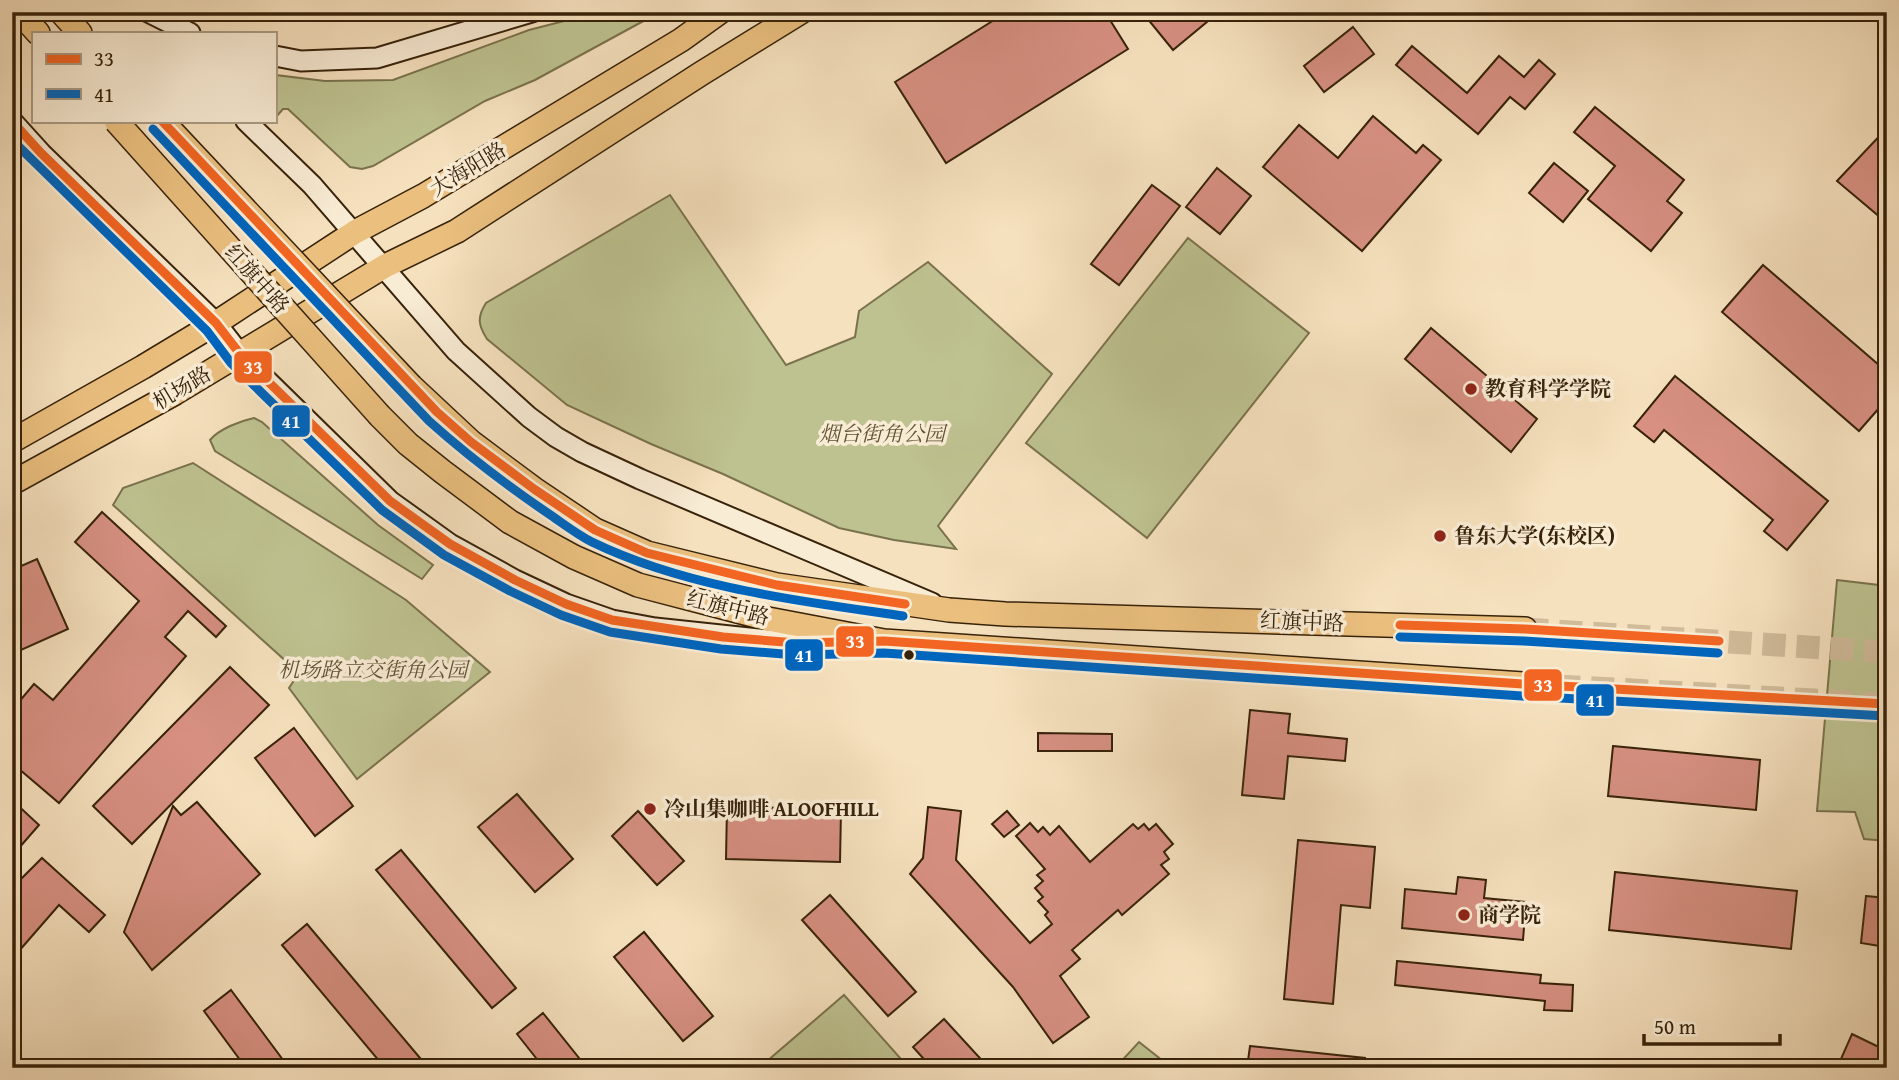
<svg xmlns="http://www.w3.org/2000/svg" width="1899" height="1080" font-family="'Gentium Book Plus','Noto Serif SC',serif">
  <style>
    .green { fill: #bec290; stroke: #7a724d; stroke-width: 2 }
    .building { fill: #d79082; stroke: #37220a; stroke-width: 2 }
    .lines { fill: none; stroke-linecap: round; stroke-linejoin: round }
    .primary-tunnel { stroke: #d0bb9a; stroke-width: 23; stroke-dasharray: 23 11; stroke-linecap: butt }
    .secondary-casing { stroke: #37220a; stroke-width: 23 }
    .primary-casing { stroke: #37220a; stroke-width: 26 }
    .trunk-casing { stroke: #37220a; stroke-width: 26 }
    .secondary { stroke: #f9ecd5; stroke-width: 19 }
    .primary { stroke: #ebc07f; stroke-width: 23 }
    .trunk { stroke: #ebc07f; stroke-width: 23 }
    .primary-bridge-casing { stroke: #37220a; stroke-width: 26; stroke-linecap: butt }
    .primary-bridge { stroke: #ebc07f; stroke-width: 23 }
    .bus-1-casing { stroke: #f9ecd5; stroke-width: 14 }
    .bus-2-casing { stroke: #f9ecd5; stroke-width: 14 }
    .bus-1 { stroke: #f26522; stroke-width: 9 }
    .bus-2 { stroke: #0065bd; stroke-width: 9 }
    .poi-dot { fill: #8f2418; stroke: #f9ecd5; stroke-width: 2.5 }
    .bus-dot { fill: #37220a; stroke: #f9ecd5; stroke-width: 2.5 }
    .labels { text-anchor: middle; stroke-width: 7; stroke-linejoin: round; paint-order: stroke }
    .street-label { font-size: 21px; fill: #37220a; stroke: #f9ecd5 }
    .poi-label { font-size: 21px; font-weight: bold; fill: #37220a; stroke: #f9ecd5; text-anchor: start }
    .park-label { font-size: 21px; font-style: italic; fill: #605232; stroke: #f9ecd5 }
    .line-badge { stroke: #f9ecd5; stroke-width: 2.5 }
    .badge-label { font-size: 19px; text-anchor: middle; font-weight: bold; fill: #fff }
  </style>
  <rect width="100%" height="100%" fill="#f6e1be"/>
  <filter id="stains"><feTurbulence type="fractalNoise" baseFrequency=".00286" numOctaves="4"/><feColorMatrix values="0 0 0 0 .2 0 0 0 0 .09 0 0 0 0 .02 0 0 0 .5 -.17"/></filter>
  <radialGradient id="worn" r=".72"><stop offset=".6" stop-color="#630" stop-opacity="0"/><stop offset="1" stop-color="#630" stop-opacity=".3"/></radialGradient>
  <!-- green -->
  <g class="green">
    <polygon points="599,12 660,12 535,80 485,101 373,166 362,169 350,167 288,109 283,109 275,118 275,75 325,81 393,80 529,30"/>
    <path d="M 670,195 L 786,365 L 855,337 L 859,311 L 928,262 L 1052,374 L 938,526 L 956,549 L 894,540 L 839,528 L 723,474 L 651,444 L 567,405 L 487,339 C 478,325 477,317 486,303 Z"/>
    <polygon points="1188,238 1309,333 1147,538 1026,443"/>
    <path d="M 254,418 L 262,422 L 378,525 L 433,565 L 422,579 L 215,451 L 210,440 C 219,429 240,421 254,418 Z"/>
    <polygon points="193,463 406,600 490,672 357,779 289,688 299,673 113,505 123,488"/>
    <polygon points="1837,580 1887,586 1887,841 1864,839 1855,812 1817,811"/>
    <polygon points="844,995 909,1068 759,1068"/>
    <polygon points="1139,1042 1172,1068 1115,1068"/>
  </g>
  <!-- building -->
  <g class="building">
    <polygon points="1007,12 1105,12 1128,49 946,163 895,82"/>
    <polygon points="1142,12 1219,12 1173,50"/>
    <polygon points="1353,27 1374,54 1324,92 1304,66"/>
    <polygon points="1412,46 1467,93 1499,56 1524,77 1539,60 1555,74 1525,109 1510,97 1478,134 1396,65"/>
    <polygon points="1595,107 1684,180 1667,201 1682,213 1651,251 1588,199 1615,166 1574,132"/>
    <polygon points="1373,116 1416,153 1423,145 1441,160 1362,251 1263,167 1299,125 1338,158"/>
    <polygon points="1887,128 1887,223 1837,181"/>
    <polygon points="1554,163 1588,191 1563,222 1529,193"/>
    <polygon points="1217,168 1251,196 1220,234 1186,207"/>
    <polygon points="1152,185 1180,206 1119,285 1091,264"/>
    <polygon points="1763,265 1887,372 1887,399 1859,431 1722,312"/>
    <polygon points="1431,328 1537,419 1511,452 1405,359"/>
    <polygon points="1675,376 1828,501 1787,550 1764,531 1773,520 1664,430 1654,442 1634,426"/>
    <polygon points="102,512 226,626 216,637 188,611 165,637 186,656 59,803 12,763 12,710 34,684 53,700 139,601 75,542"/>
    <polygon points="37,559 68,629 12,654 12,570"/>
    <polygon points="230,667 269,705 132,844 93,806"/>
    <polygon points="1250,710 1290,714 1288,733 1347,739 1345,761 1288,756 1284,799 1242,795"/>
    <polygon points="294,728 353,806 315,836 255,758"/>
    <polygon points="1038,733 1112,734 1112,751 1038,751"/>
    <polygon points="1613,746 1760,760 1756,810 1608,796"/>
    <polygon points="517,794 573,859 535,892 478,827"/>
    <polygon points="12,800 39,825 12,856"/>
    <polygon points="197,802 260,874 152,970 124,932 173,806 181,815"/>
    <polygon points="727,806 841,810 840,862 726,859"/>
    <polygon points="928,807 961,811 956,860 1030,943 1052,924 1045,915 1048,912 1038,901 1043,897 1035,888 1043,881 1037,875 1045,869 1016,836 1030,823 1038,832 1043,827 1050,835 1059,826 1090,862 1133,824 1138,829 1144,824 1149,830 1156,824 1173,844 1164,852 1169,859 1161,865 1169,874 1122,915 1118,910 1072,950 1080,959 1060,976 1089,1017 1053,1043 1013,987 910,874 923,858"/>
    <polygon points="638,811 684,861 657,885 612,836"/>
    <polygon points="1007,811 1019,825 1004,837 992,824"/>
    <polygon points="1298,840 1375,847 1370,908 1341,905 1333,1004 1284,999"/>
    <polygon points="401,850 516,988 492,1008 376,870"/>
    <polygon points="42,858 105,915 89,932 59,905 12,959 12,888"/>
    <polygon points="1615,872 1797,891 1791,949 1609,930"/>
    <polygon points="1458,877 1486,880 1484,898 1526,902 1523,940 1402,928 1405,889 1456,894"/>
    <polygon points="830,895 916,992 888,1016 802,920"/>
    <polygon points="1866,896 1887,898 1887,919 1880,946 1861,943"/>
    <polygon points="307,924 420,1058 408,1068 385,1068 282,945"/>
    <polygon points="644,932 713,1016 683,1041 614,957"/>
    <polygon points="1397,961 1541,975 1540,983 1573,985 1572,1011 1544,1010 1545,1001 1395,985"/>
    <polygon points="231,990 289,1068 246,1068 204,1011"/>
    <polygon points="543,1013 587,1068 544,1068 517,1034"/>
    <polygon points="944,1019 989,1068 932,1068 913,1047"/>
    <polygon points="1852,1034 1887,1051 1887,1068 1837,1068"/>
    <polygon points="1250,1046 1365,1058 1364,1068 1247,1068"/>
  </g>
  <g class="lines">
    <!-- primary-tunnel -->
    <g class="primary-tunnel">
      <polyline points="1525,629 1887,652"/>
      <polyline points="1523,684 1887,704"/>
    </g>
    <!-- secondary casing -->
    <g class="secondary-casing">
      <g id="secondary">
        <polyline points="148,12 190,33"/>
        <polyline points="275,56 301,61 377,58 532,12"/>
        <polyline points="12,121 41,153 216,323 240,354 390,501 450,544 515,580 566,604 612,620 655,628 797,643 856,642"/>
        <polyline points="246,121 312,185 456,351 529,417 556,437 582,452 640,479 932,603"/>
      </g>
    </g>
    <!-- primary casing -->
    <g class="primary-casing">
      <g id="primary">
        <polyline points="19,12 38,33"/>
        <polyline points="61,12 80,33"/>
        <polyline points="411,386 471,442 534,489 595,530 647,553 777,585 949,610 1005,614 1525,629"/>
        <polyline points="380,416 408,444 443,472 510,522 574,557 638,585 768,619 884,641 1523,684"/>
      </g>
    </g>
    <!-- trunk casing -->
    <g class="trunk-casing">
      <g id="trunk">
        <polyline points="12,441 143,367 216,323 355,232 423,196 681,40 720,12"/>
        <polyline points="12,483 175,393 385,266 457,231 702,73 801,12"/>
      </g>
    </g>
    <!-- secondary -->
    <use href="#secondary" class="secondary"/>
    <!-- primary -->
    <use href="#primary" class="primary"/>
    <!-- trunk -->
    <use href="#trunk" class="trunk"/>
    <!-- primary-bridge casing -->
    <g class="primary-bridge-casing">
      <g id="primary-bridge">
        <polyline points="116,121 380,416"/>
        <polyline points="162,121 411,386"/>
      </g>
    </g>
    <!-- primary-bridge -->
    <use href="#primary-bridge" class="primary-bridge"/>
    <!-- bus-1 casing -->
    <g class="bus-1-casing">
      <g id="bus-1">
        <polyline points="12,121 41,153 216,323 240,354 390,501 450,544 515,580 566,604 612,620 723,637 797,643 884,641 1523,684 1887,704"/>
        <polyline points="162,121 437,412 471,442 534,489 595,530 647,553 777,585 905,604"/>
        <polyline points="1400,625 1525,629 1719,641"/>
      </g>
    </g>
    <!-- bus-2 casing -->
    <g class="bus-2-casing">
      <g id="bus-2">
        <path d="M 153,129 L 429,421 C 468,456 509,487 552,516 C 565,525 578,535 592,542 C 687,588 800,601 903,616"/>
        <polyline points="12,140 207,331 231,363 382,510 444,555 510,591 561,615 610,632 721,649 796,655 884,653 1522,696 1886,716"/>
        <polyline points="1400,637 1524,641 1718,653"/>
      </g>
    </g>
    <!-- bus-1 -->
    <use href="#bus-1" class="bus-1"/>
    <!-- bus-2 -->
    <use href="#bus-2" class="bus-2"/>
  </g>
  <!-- markers -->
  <g class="poi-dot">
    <circle cx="1471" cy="389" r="7"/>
    <circle cx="1440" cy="536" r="7"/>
    <circle cx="650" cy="809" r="7"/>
    <circle cx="1464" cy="915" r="7"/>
  </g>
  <circle class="bus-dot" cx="909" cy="655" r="6"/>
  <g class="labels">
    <!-- street labels -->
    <g class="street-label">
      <text transform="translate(468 169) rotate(-31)" y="7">大海阳路</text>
      <text transform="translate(257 279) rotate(48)" y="7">红旗中路</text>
      <text transform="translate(182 388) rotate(-31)" y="7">机场路</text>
      <text transform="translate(728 608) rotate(14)" y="7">红旗中路</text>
      <text transform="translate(1302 622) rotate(2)" y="7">红旗中路</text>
    </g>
    <!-- poi labels -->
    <g class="poi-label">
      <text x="1485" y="396">教育科学学院</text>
      <text x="1454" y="543">鲁东大学(东校区)</text>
      <text x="664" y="816">冷山集咖啡 ALOOFHILL</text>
      <text x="1478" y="922">商学院</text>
    </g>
    <!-- park labels -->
    <g class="park-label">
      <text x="882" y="441">烟台街角公园</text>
      <text x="373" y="677">机场路立交街角公园</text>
    </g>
  </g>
  <g class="line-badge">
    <rect x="233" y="350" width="40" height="34" rx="7" fill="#f26522"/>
    <rect x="271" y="404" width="40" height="34" rx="7" fill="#0065bd"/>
    <rect x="835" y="625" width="40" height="33" rx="7" fill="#f26522"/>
    <rect x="784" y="638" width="40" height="34" rx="7" fill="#0065bd"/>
    <rect x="1523" y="668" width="40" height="34" rx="7" fill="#f26522"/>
    <rect x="1575" y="683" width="40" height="34" rx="7" fill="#0065bd"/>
  </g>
  <g class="badge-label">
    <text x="253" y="374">33</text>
    <text x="291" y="428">41</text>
    <text x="855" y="648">33</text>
    <text x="804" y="662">41</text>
    <text x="1543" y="692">33</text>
    <text x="1595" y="707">41</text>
  </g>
  <!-- margin -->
  <rect width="1899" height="1080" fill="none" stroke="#f6e1be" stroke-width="42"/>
  <rect x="14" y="14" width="1871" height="1052" fill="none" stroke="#37220a" stroke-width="3.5"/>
  <rect x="21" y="21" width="1857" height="1038" fill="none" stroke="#37220a" stroke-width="2"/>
  <!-- legend -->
  <rect x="32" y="32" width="245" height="91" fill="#f9ecd5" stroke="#ab9b84" stroke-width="2"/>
  <rect x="46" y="54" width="35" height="10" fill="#f26522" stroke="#ab9b84" stroke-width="2"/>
  <text x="94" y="66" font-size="21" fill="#37220a">33</text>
  <rect x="46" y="89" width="35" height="10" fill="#0065bd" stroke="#ab9b84" stroke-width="2"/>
  <text x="94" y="102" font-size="21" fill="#37220a">41</text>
  <!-- scale -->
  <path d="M1644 1034v10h136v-10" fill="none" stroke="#37220a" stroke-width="3.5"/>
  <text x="1654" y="1034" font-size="21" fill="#37220a" stroke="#f9ecd5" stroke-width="5" paint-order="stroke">50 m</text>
  <rect width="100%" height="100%" filter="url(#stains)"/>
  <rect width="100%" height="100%" fill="url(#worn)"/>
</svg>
